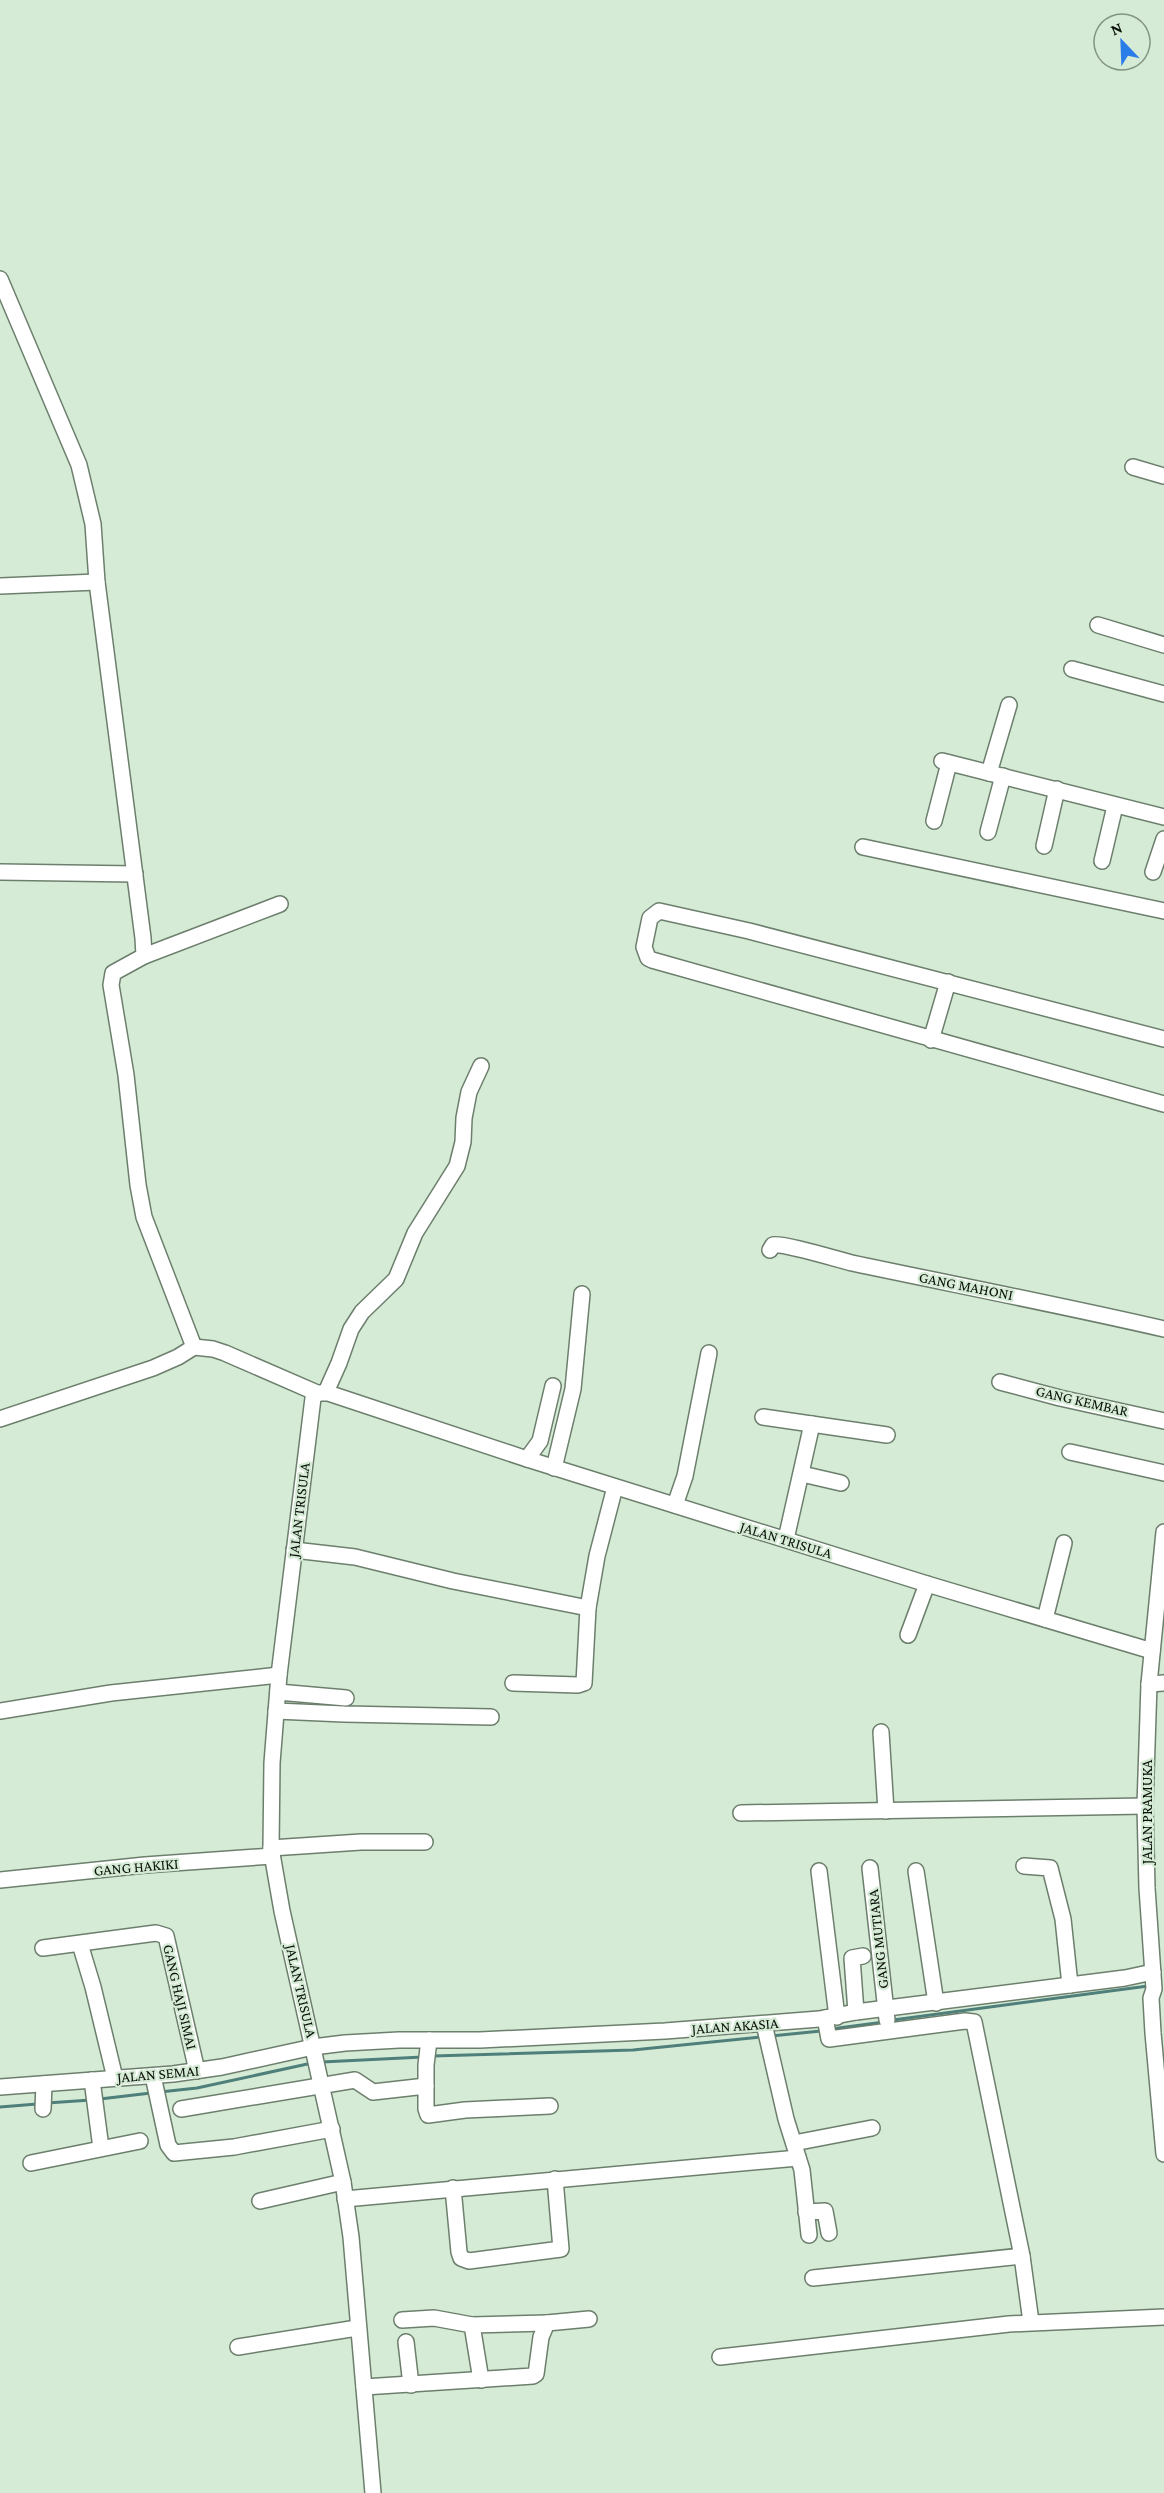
<svg xmlns="http://www.w3.org/2000/svg" width="1164" height="2493" font-family="'Crimson Pro',serif">
  <style>
    .lines { fill: none; stroke-linecap: round; stroke-linejoin: round }
    .stream { stroke: #4f7f7a; stroke-width: 3 }
    .minor-casing { stroke: #6c7f6d; stroke-width: 18 }
    .minor { stroke: #fff; stroke-width: 15 }
    .labels { text-anchor: middle; stroke-width: 4.5; stroke-linejoin: round; paint-order: stroke }
    .street-label { font-size: 15px; fill: #0a110a; stroke: #d6ebd6 }
  </style>
  <rect width="100%" height="100%" fill="#d6ebd6"/>
  <g class="lines">
    <!-- stream -->
    <g class="stream">
      <polyline points="893,2020 1148,1986"/>
      <polyline points="831,2029 884,2022"/>
      <polyline points="771,2036 821,2031"/>
      <polyline points="433,2056 633,2050 761,2037"/>
      <polyline points="322,2062 423,2057"/>
      <polyline points="160,2092 197,2088 312,2063"/>
      <polyline points="100,2099 151,2093"/>
      <polyline points="47,2103 91,2100"/>
      <polyline points="0,2107 37,2104"/>
    </g>
    <!-- minor casing -->
    <g class="minor-casing">
      <g id="minor">
        <polyline points="0,279 79,465 93,524 97,582 143,938 144,956 113,973 111,985 126,1075 138,1185 144,1217 194,1347"/>
        <polyline points="1133,467 1164,476"/>
        <polyline points="0,586 97,582"/>
        <polyline points="1098,625 1164,645"/>
        <polyline points="1072,669 1164,694"/>
        <polyline points="942,761 1164,817"/>
        <polyline points="989,773 1009,705"/>
        <polyline points="934,821 949,763"/>
        <polyline points="988,832 1003,776"/>
        <polyline points="1044,846 1057,789"/>
        <polyline points="863,847 1164,911"/>
        <polyline points="1102,861 1115,806"/>
        <polyline points="0,872 135,874"/>
        <polyline points="1153,872 1164,839"/>
        <polyline points="144,956 280,904"/>
        <polyline points="1164,1039 749,931 659,911 650,918 644,947 648,958 652,960 1164,1104"/>
        <polyline points="931,1040 948,982"/>
        <path d="M 770,1250 L 773,1245 C 784,1243 836,1259 852,1263 C 956,1285 1060,1305 1164,1329"/>
        <polyline points="1000,1382 1060,1398 1164,1421"/>
        <polyline points="326,1392 339,1363 351,1329 362,1312 396,1279 415,1233 457,1166 463,1142 464,1118 469,1092 481,1066"/>
        <polyline points="317,1393 313,1398 279,1675 272,1763 271,1848 282,1911 343,2182 351,2237 373,2493"/>
        <polyline points="763,1417 887,1435"/>
        <polyline points="0,1419 153,1368 178,1357 194,1347 213,1349 225,1353 317,1393 328,1393 527,1459 927,1584 1152,1651"/>
        <polyline points="1070,1452 1164,1473"/>
        <polyline points="527,1459 540,1441 553,1386"/>
        <polyline points="554,1468 573,1389 582,1294"/>
        <polyline points="802,1474 841,1483"/>
        <polyline points="675,1505 685,1476 709,1353"/>
        <polyline points="1164,1532 1149,1684 1145,1806 1147,1888 1154,1989 1151,1998 1153,2033 1164,2154"/>
        <polyline points="786,1539 812,1424"/>
        <polyline points="294,1550 355,1557 453,1581 588,1608"/>
        <polyline points="1045,1619 1064,1543"/>
        <polyline points="908,1635 927,1584"/>
        <polyline points="513,1683 578,1685 584,1683 588,1608 597,1556 615,1487"/>
        <polyline points="1149,1684 1164,1683"/>
        <polyline points="278,1692 346,1698"/>
        <polyline points="0,1711 111,1693 279,1675"/>
        <polyline points="276,1711 344,1714 491,1717"/>
        <polyline points="881,1732 886,1811"/>
        <polyline points="741,1813 1145,1806"/>
        <polyline points="271,1848 361,1842 425,1842"/>
        <polyline points="1024,1866 1050,1868 1063,1919 1070,1985"/>
        <polyline points="870,1868 887,2020"/>
        <polyline points="819,1871 837,2017"/>
        <polyline points="916,1871 936,2003"/>
        <polyline points="0,1880 145,1865 272,1856"/>
        <polyline points="80,1944 93,1987 115,2078"/>
        <polyline points="43,1948 156,1933 166,1936 197,2071"/>
        <polyline points="856,2012 852,1958 863,1956"/>
        <polyline points="825,2018 829,2039 965,2021 974,2022 1022,2256 1031,2322"/>
        <polyline points="764,2024 786,2119 802,2170 809,2235"/>
        <polyline points="429,2040 426,2065 426,2109 428,2115 465,2110 550,2106"/>
        <polyline points="153,2076 168,2145 174,2153 234,2147 332,2129"/>
        <polyline points="92,2080 101,2148"/>
        <polyline points="0,2087 173,2074 222,2067 313,2047 345,2043 399,2040 480,2040 665,2031 819,2019 856,2012 1125,1978 1153,1972"/>
        <polyline points="43,2109 44,2084"/>
        <polyline points="181,2109 355,2080 373,2092 426,2086"/>
        <polyline points="794,2143 872,2128"/>
        <polyline points="31,2163 140,2141"/>
        <polyline points="453,2188 459,2252 461,2258 469,2261 561,2249 555,2179"/>
        <polyline points="345,2199 798,2158"/>
        <polyline points="260,2201 343,2182"/>
        <polyline points="806,2212 825,2211 829,2233"/>
        <polyline points="813,2278 1022,2256"/>
        <polyline points="402,2320 434,2318 472,2325 481,2380"/>
        <polyline points="472,2325 547,2323"/>
        <polyline points="406,2342 411,2385"/>
        <polyline points="238,2347 357,2328"/>
        <polyline points="720,2357 1009,2324 1164,2317"/>
        <polyline points="364,2387 533,2376 536,2374 541,2337 547,2323 589,2319"/>
      </g>
    </g>
    <!-- minor -->
    <use href="#minor" class="minor"/>
  </g>
  <g class="labels">
    <!-- street labels -->
    <g class="street-label">
      <text transform="translate(966 1286) rotate(11)" y="5">GANG MAHONI</text>
      <text transform="translate(1082 1401) rotate(13)" y="5">GANG KEMBAR</text>
      <text transform="translate(299 1510) rotate(-83)" y="5">JALAN TRISULA</text>
      <text transform="translate(786 1540) rotate(17)" y="5">JALAN TRISULA</text>
      <text transform="translate(1147 1812) rotate(-90)" y="5">JALAN PRAMUKA</text>
      <text transform="translate(136 1867) rotate(-5)" y="5">GANG HAKIKI</text>
      <text transform="translate(878 1939) rotate(-96)" y="5">GANG MUTIARA</text>
      <text transform="translate(301 1991) rotate(77)" y="5">JALAN TRISULA</text>
      <text transform="translate(180 1997) rotate(77)" y="5">GANG HAJI SIMAI</text>
      <text transform="translate(735 2026) rotate(-4)" y="5">JALAN AKASIA</text>
      <text transform="translate(158 2074) rotate(-5)" y="5">JALAN SEMAI</text>
    </g>
  </g>
  <!-- north arrow -->
  <g transform="translate(1122 42) rotate(337)"><circle r="28" fill="#d6ebd6" stroke="#849484" stroke-width="1.5"/>
  <path d="M0-4.5L10 22L0 15L-10 22Z" fill="#2a7de8"/>
  <text y="-9" font-size="16" font-weight="bold" text-anchor="middle" fill="#0a110a">N</text>
  </g>
</svg>
